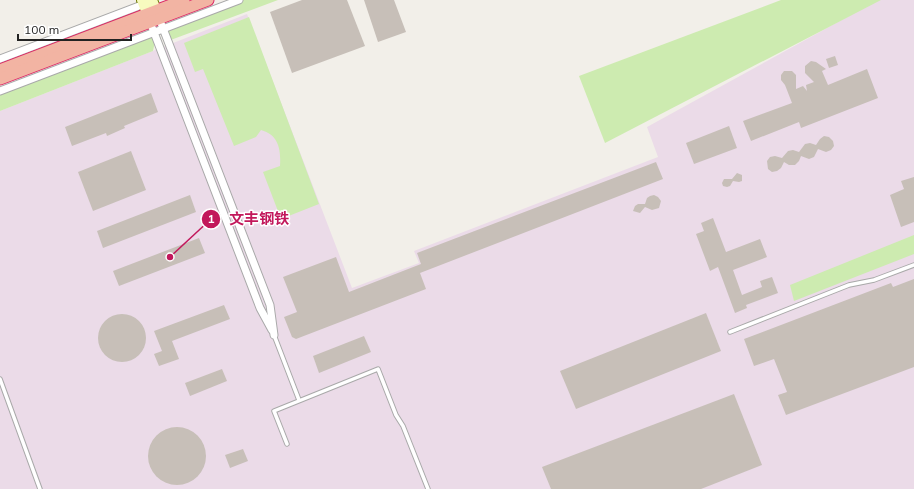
<svg xmlns="http://www.w3.org/2000/svg" width="914" height="489" font-family="Mulish,'Noto Sans SC',sans-serif">
  <style>
    .industrial { fill: #ebdbe8 }
    .grass { fill: #cdebb0 }
    .building { fill: #c7bfb8 }
    .lines { fill: none; stroke-linecap: round; stroke-linejoin: round }
    .service-casing { stroke: #a9a9a9; stroke-width: 5.5 }
    .minor-casing { stroke: #a9a9a9; stroke-width: 9 }
    .secondary-casing { stroke: #707d05; stroke-width: 12 }
    .trunk-casing { stroke: #dc2a67; stroke-width: 13 }
    .service { stroke: #fff; stroke-width: 3.5 }
    .minor { stroke: #fff; stroke-width: 7 }
    .secondary { stroke: #f7fabf; stroke-width: 10 }
    .trunk { stroke: #f2b4a3; stroke-width: 11 }
    .leader { fill: none; stroke: #c2185b; stroke-width: 1.5 }
    .callout-dot { fill: #c2185b; stroke: #fff; stroke-width: 1.5 }
    .mark-label { font-size: 12px; text-anchor: middle; font-weight: bold; fill: #fff }
    .callout-label { font-size: 15px; text-anchor: middle; font-weight: bold; fill: #c2185b; stroke: #fff; stroke-width: 3; stroke-linejoin: round; paint-order: stroke }
  </style>
  <rect width="100%" height="100%" fill="#f2efe9"/>
  <!-- industrial -->
  <polygon class="industrial" points="878,0 914,0 914,489 0,489 0,111 247,14 352,288 419,263 414,251 658,157 647,127"/>
  <!-- grass -->
  <g class="grass">
    <polygon points="239,0 278,0 168,41 169,26"/>
    <polygon points="781,0 881,0 605,143 579,76"/>
    <path d="M 249,17 L 319,204 L 281,219 L 263,172 L 280,166 C 281,150 279,135 261,130 L 256,137 L 234,146 L 203,69 L 195,72 L 184,43 Z"/>
    <polygon points="147,35 156,37 153,51 0,111 0,92"/>
    <polygon points="914,235 914,254 794,301 790,285"/>
  </g>
  <!-- building -->
  <g class="building">
    <polygon points="302,0 347,0 365,46 292,73 270,12"/>
    <polygon points="364,0 394,0 406,32 378,42"/>
    <polygon points="835,56 838,65 829,68 826,59"/>
    <polygon points="811,61 816,62 826,69 822,71 828,85 867,69 878,98 801,128 799,122 751,141 743,121 792,103 785,85 781,80 781,75 784,71 792,71 796,75 796,89 803,86 807,91 806,85 814,82 805,73 805,66"/>
    <polygon points="151,93 158,112 124,126 125,128 107,136 106,133 72,146 65,127"/>
    <polygon points="729,126 737,148 694,164 686,143"/>
    <polygon points="824,136 829,137 833,141 834,146 831,150 826,152 818,149 814,157 809,159 801,156 799,161 795,165 789,165 784,162 781,168 777,171 772,172 768,169 767,161 770,157 775,156 782,158 788,151 793,150 799,152 805,144 810,143 816,145 820,139"/>
    <polygon points="131,151 146,190 93,211 78,172"/>
    <polygon points="656,162 663,179 420,273 426,289 296,339 292,337 284,317 297,312 283,277 336,257 349,292 421,264 417,253"/>
    <polygon points="737,173 742,175 742,181 739,182 733,181 730,186 727,187 723,186 722,183 724,179 732,179"/>
    <polygon points="914,177 914,222 901,227 890,195 904,189 901,181"/>
    <polygon points="190,195 196,212 103,248 97,231"/>
    <polygon points="654,195 658,197 661,201 659,208 652,210 645,207 640,213 633,211 635,206 638,204 645,204 647,198 650,196"/>
    <polygon points="713,218 726,252 760,239 767,257 733,270 742,295 762,287 760,281 772,277 778,293 746,305 747,308 735,313 718,267 710,271 696,234 704,231 701,223"/>
    <polygon points="199,238 205,253 119,286 113,271"/>
    <polygon points="914,279 914,367 786,415 778,395 787,392 774,359 754,366 744,339 891,283 893,287"/>
    <polygon points="224,305 230,319 172,341 179,359 159,366 154,354 162,351 154,331"/>
    <polygon points="706,313 721,351 576,409 560,371"/>
    <circle cx="122" cy="338" r="24"/>
    <polygon points="364,336 371,352 319,373 313,356"/>
    <polygon points="222,369 227,381 190,396 185,383"/>
    <polygon points="734,394 762,465 701,489 551,489 542,467"/>
    <circle cx="177" cy="456" r="29"/>
    <polygon points="243,449 248,461 230,468 225,455"/>
  </g>
  <g class="lines">
    <!-- service casing -->
    <g class="service-casing">
      <g id="service">
        <polyline points="730,332 849,285 874,280 914,265"/>
        <polyline points="274,335 299,400"/>
        <polyline points="0,379 40,489"/>
        <polyline points="287,444 274,411 378,369 396,415 403,426 428,489"/>
      </g>
    </g>
    <!-- minor casing -->
    <g class="minor-casing">
      <g id="minor">
        <polyline points="159,18 270,305 274,335"/>
        <polyline points="150,22 260,308 272,330"/>
        <polyline points="0,59 147,3"/>
        <polyline points="0,91 239,0"/>
      </g>
    </g>
    <!-- secondary casing -->
    <g class="secondary-casing">
      <g id="secondary">
        <polyline points="142,0 150,21"/>
        <polyline points="152,0 159,18"/>
      </g>
    </g>
    <!-- trunk casing -->
    <g class="trunk-casing">
      <g id="trunk">
        <polyline points="0,70 184,0"/>
        <polyline points="0,79 208,0"/>
      </g>
    </g>
    <!-- service -->
    <use href="#service" class="service"/>
    <!-- minor -->
    <use href="#minor" class="minor"/>
    <!-- secondary -->
    <use href="#secondary" class="secondary"/>
    <!-- trunk -->
    <use href="#trunk" class="trunk"/>
  </g>
  <!-- callouts -->
  <path class="leader" d="M170 257L211 219"/>
  <g class="callout-dot">
    <circle cx="170" cy="257" r="4"/>
    <circle cx="211" cy="219" r="10"/>
  </g>
  <g class="mark-label">
    <text x="211" y="223">1</text>
  </g>
  <g class="callout-label">
    <text x="259" y="224">文丰钢铁</text>
  </g>
  <!-- scale -->
  <path d="M18 34v6h113v-6" fill="none" stroke="#222222" stroke-width="2"/>
  <text x="24" y="34" font-size="12" fill="#222222" stroke="#ffffff" stroke-width="3" paint-order="stroke">100 m</text>
</svg>
